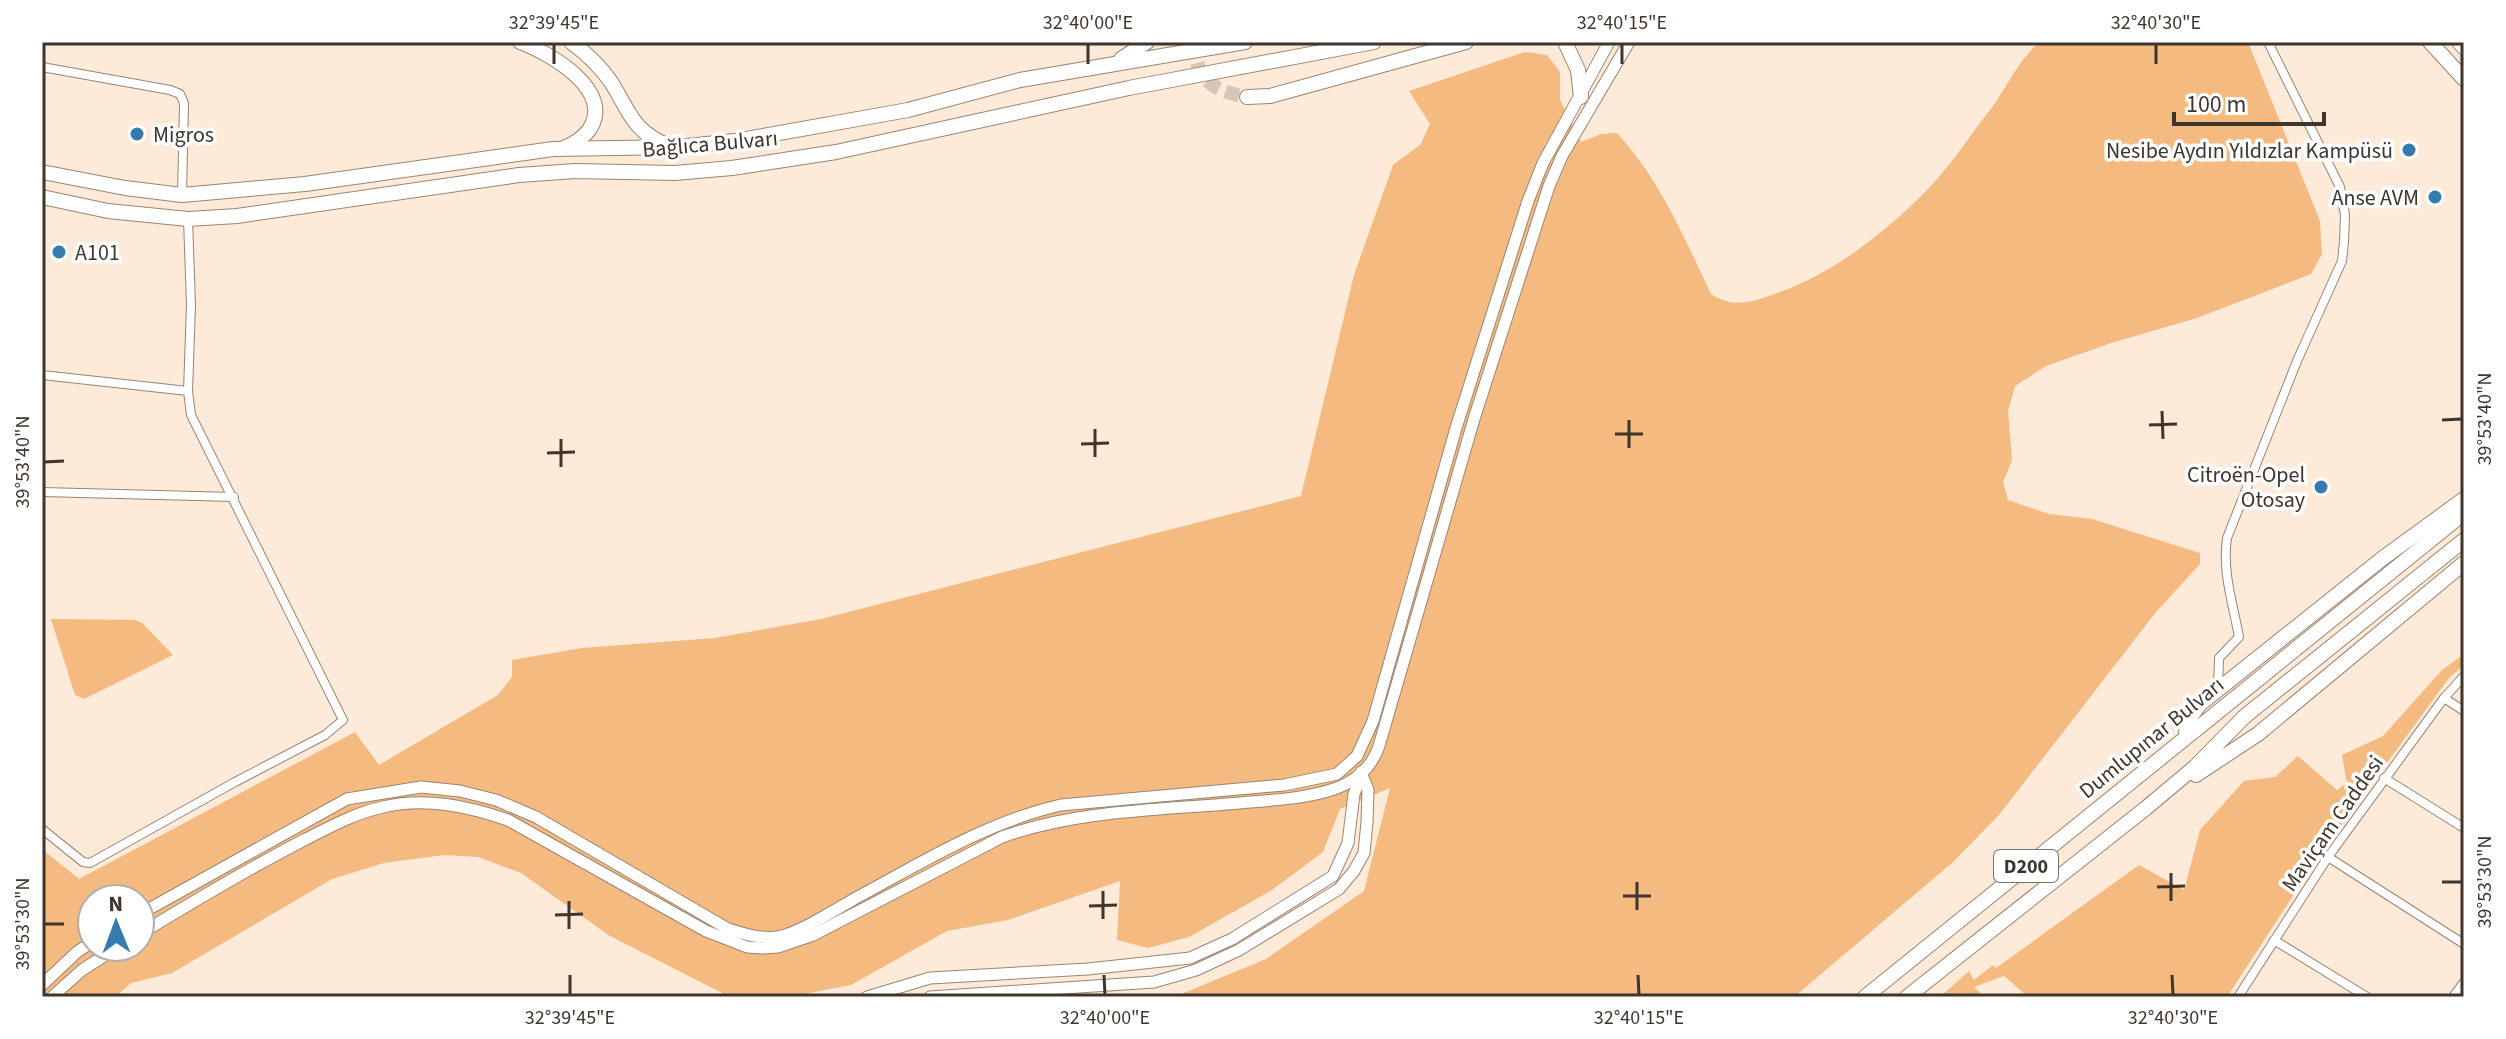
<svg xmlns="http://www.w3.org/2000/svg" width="2506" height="1039" font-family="'Source Sans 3',sans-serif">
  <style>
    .green { fill: #f5ba80; fill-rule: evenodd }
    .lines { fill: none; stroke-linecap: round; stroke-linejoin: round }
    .primary-tunnel { stroke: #d7c6b7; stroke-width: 14; stroke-dasharray: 14 7; stroke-linecap: butt }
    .minor-casing { stroke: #9a8471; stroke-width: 10 }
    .tertiary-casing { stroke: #9a8471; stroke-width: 13 }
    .primary-casing { stroke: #9a8471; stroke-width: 16 }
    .trunk-casing { stroke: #9a8471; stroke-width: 16 }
    .minor { stroke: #fff; stroke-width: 8 }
    .tertiary { stroke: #fff; stroke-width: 11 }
    .primary { stroke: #fff; stroke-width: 14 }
    .trunk { stroke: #fff; stroke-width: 14 }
    .ticks { fill: none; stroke: #3e352d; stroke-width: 3 }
    .poi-dot { fill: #357bb0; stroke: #fff; stroke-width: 3 }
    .labels { text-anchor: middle; stroke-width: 7; stroke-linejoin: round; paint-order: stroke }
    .shield { fill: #fff; stroke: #78726c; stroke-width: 2 }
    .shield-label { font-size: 20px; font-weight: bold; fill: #3e352d }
    .poi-label { font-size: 22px; fill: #3e352d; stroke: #fff; text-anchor: end }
    .street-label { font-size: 22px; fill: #3e352d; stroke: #fff }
    .neatline { fill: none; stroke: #3e352d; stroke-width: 3 }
    .ticks-label { font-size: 20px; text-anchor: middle; fill: #3e352d }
  </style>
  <rect width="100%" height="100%" fill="#fdead9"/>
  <!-- green -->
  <g class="green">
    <path d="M 2040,42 L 2248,42 L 2320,221 L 2322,254 L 2311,274 L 2197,318 L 2111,343 L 2046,366 L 2015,386 L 2008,411 L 2012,460 L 2003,482 L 2008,500 L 2049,514 L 2092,519 L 2200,553 L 2200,564 L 2156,612 L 1999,815 L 1953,862 L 1794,997 L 1174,997 L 1266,959 L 1364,891 L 1390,788 L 1340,809 L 1323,852 L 1272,890 L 1189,937 L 1148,948 L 1117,940 L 1120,881 L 1008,920 L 947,931 L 851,985 L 804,994 L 730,997 L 610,936 L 521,873 L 478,857 L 444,855 L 384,863 L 332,879 L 172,973 L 131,983 L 115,997 L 42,997 L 42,849 L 79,879 L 355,732 L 379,765 L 498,695 L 512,677 L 512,660 L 582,648 L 715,638 L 821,619 L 1301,496 L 1354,275 L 1393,165 L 1420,145 L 1430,124 L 1409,91 L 1525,52 L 1547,55 L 1560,72 L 1560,100 L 1581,142 L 1601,134 L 1617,133 C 1660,180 1684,237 1711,294 C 1735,310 1755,301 1780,292 C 1836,272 1888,230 1929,188 C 1953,163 1972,132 1993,106 C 2008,85 2020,58 2040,42 ZM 92,899 L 140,899 L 140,947 L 92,947 Z"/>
    <polygon points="51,619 135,620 142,623 173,655 84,699 75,695"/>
    <polygon points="2464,654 2464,665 2449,678 2321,853 2227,997 2028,997 2004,976 1974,987 1984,997 1940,997 1969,971 1974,980 1993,965 1996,968 2139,865 2184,890 2200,830 2244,781 2275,777 2298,756 2337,790 2347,783 2342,755 2383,736 2442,670"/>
  </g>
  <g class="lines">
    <!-- primary-tunnel -->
    <path class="primary-tunnel" d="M 1196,42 C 1193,80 1214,91 1247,97"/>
    <!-- minor casing -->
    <g class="minor-casing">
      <g id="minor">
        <polyline points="42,67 170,90 180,94 184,103 182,195"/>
        <polyline points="42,375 188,391"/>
        <polyline points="42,492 234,497"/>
        <path d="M 2218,689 L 2219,658 L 2239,637 C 2233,603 2222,573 2227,538 L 2297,361 L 2342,261 L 2344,242 L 2345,215 L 2340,187 L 2268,42"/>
        <polyline points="2444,698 2464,711"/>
        <polyline points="2384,778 2464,828"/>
        <polyline points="42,829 83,862 90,863 235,782 325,735 343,720 191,415 188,391 191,305 188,219"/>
        <polyline points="2328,857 2464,944"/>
        <polyline points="2274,940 2367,997"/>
        <polyline points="2238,997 2328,857 2444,698 2464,676"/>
        <polyline points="2453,997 2464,982"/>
      </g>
    </g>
    <!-- tertiary casing -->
    <g class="tertiary-casing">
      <g id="tertiary">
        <path d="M 140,914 L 347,799 L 421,787 L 460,791 L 496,800 L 536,817 L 728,929 C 744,934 760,939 777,937 C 797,934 835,910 854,899 C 921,863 986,822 1061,805 L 1284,785 L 1337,774 L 1357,756 L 1373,721 L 1456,428 L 1528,201 L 1543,163 L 1609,42"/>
        <path d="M 140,934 C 194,901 248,869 304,840 C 330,827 355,813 383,807 C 426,797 467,806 508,820 L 706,931 L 747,947 L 762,948 L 778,947 L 813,935 L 1002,837 C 1077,810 1160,810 1239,803 C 1271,800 1306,799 1337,788 C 1357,780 1372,767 1379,746 L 1474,419 L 1549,186 L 1562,156 L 1629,42"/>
        <polyline points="42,985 77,952 92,942"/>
        <polyline points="52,997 82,970 118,947"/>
        <polyline points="867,997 930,978 1088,969 1190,958 1232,939 1333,876 1348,843 1354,794 1362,774"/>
        <polyline points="930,997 1154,982 1196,970 1239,950 1339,889 1354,871 1364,853 1367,822 1368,790 1361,772"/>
      </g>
    </g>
    <!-- primary casing -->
    <g class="primary-casing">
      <g id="primary">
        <path d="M 520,42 C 550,53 616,91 589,130 C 582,139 574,144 564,148"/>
        <path d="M 571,42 C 586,53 600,66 611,82 C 630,112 632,131 669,146"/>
        <polyline points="1565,42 1578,70 1581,97"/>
        <polyline points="2430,42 2464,79"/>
        <polyline points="2459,42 2464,48"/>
        <polyline points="1121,59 1147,42"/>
        <polyline points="1247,97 1270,96 1466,42"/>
        <polyline points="42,172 125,188 182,195 305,184 553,149 678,147 735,141 908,110 1020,80 1245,42"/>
        <polyline points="42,197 108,211 188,219 237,216 519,175 575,171 675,173 732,168 836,152 1129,88 1374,42"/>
      </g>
    </g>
    <!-- trunk casing -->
    <g class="trunk-casing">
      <g id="trunk">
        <polyline points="2186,735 2187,722 2200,704 2383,558 2464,499"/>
        <polyline points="2196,775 2258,734 2464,563"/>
        <polyline points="1865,997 2464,513"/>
        <polyline points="1907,997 2146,808 2195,767 2244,717 2464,540"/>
      </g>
    </g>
    <!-- minor -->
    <use href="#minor" class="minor"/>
    <!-- tertiary -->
    <use href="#tertiary" class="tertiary"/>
    <!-- primary -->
    <use href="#primary" class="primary"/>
    <!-- trunk -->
    <use href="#trunk" class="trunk"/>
  </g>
  <!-- ticks -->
  <path class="ticks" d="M 554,44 L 554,64M 1088,44 L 1088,64M 1622,44 L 1622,64M 2156,44 L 2156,64M 2162,411 L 2163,439M 1629,420 L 1629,448M 2442,420 L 2462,419M 2149,425 L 2177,424M 1095,429 L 1095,457M 1615,434 L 1643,434M 561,439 L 561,467M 1081,444 L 1109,443M 547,453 L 575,452M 44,462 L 64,461M 2171,873 L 2171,901M 1637,882 L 1637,910M 2442,882 L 2462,882M 2157,887 L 2185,886M 1103,891 L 1103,919M 1623,896 L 1651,896M 569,901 L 569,929M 1089,906 L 1117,905M 555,915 L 583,914M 44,924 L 64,924M 570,975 L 570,995M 1104,975 L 1105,995M 1638,975 L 1639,995M 2172,975 L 2173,995"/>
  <!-- markers -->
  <g class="poi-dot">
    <circle cx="137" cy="134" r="8"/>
    <circle cx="2409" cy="150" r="8"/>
    <circle cx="2435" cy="197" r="8"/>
    <circle cx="59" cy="252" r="8"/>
    <circle cx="2321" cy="487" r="8"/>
  </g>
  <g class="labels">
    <!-- shield labels -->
    <rect class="shield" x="1994" y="850" width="64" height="32" rx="6"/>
    <g class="shield-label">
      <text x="2026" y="873">D200</text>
    </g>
    <!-- poi labels -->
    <g class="poi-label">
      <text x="153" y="142" text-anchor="start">Migros</text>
      <text x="2393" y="158">Nesibe Aydın Yıldızlar Kampüsü</text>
      <text x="2419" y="205">Anse AVM</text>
      <text x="75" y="260" text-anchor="start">A101</text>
      <text x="2305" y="482">Citroën-Opel<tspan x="2305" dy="25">Otosay</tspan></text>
    </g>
    <!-- street labels -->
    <g class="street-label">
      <text transform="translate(710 143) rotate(-5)" y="8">Bağlıca Bulvarı</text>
      <text transform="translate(2151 737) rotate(-39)" y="8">Dumlupınar Bulvarı</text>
      <text transform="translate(2332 823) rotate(-55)" y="8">Maviçam Caddesi</text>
    </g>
  </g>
  <!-- border -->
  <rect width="2506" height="1039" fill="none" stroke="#ffffff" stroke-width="88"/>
  <!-- north arrow -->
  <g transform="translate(116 923) rotate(359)"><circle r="38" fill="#ffffff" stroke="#b2aeab" stroke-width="2"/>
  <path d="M0-6L14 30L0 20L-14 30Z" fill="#357bb0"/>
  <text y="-12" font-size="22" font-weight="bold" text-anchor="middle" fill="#3e352d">N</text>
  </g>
  <!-- scale -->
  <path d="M2174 112v12h150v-12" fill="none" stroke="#3e352d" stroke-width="4"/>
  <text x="2186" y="112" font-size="24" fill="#3e352d" stroke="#ffffff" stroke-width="6" paint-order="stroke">100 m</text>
  <rect x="44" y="44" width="2418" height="951" class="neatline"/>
  <g class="ticks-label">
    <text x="554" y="29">32°39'45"E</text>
    <text x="1088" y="29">32°40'00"E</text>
    <text x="1622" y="29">32°40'15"E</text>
    <text x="2156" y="29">32°40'30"E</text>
    <text transform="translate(2484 419) rotate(-90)" y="7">39°53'40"N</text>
    <text transform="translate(22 462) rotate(-90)" y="7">39°53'40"N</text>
    <text transform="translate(2484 882) rotate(-90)" y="7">39°53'30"N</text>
    <text transform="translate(22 924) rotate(-90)" y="7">39°53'30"N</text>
    <text x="570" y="1024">32°39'45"E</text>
    <text x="1105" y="1024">32°40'00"E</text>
    <text x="1639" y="1024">32°40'15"E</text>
    <text x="2173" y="1024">32°40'30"E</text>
  </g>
</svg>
